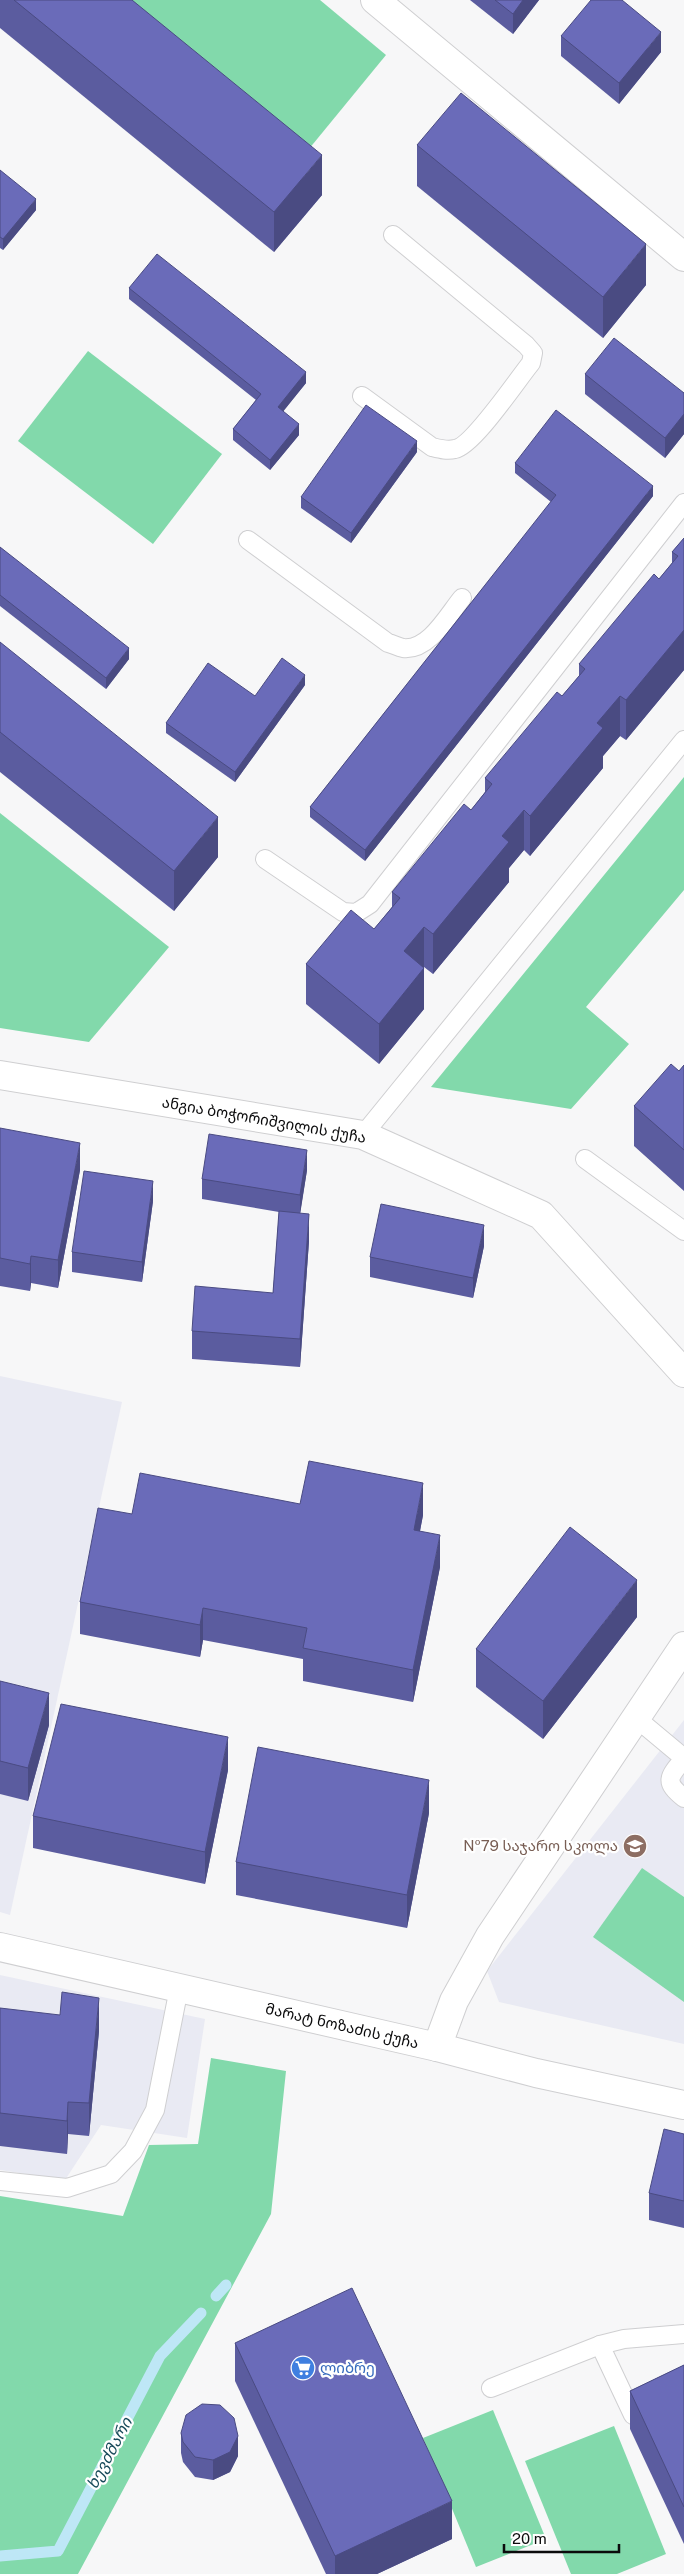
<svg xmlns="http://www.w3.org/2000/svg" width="684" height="2574" font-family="'Public Sans','Noto Sans Georgian',sans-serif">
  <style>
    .built { fill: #e9eaf3 }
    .green { fill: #82d9ab }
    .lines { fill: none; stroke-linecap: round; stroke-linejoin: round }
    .stream { stroke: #bee7f6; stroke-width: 11 }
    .service-casing { stroke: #cfcfd1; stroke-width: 20 }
    .minor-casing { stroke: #cfcfd1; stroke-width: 30 }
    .tertiary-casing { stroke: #cfcfd1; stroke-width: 30 }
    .service { stroke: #fff; stroke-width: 18 }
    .minor { stroke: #fff; stroke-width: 28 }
    .tertiary { stroke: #fff; stroke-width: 28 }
    .wall { fill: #5b5c9f }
    .shaded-wall { fill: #4a4b82 }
    .building { fill: #6a6bb9; stroke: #4a4b82 }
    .labels { text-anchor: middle; stroke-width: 4.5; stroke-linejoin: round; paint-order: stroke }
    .street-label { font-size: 15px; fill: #0b0b0c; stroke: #fff }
    .education-label { font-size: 15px; fill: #785e54; stroke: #fff; text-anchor: end }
    .shop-label { font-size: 15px; fill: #366cbe; stroke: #fff; text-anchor: start }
    .water-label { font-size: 16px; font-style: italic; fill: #174a5a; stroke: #fff }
  </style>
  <rect width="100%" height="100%" fill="#f7f7f8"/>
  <!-- built -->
  <g class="built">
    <polygon points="0,1376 122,1402 10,1915 0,1912"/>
    <polygon points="684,1720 684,2044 499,2002 487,1971"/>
    <polygon points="0,1975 205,2019 187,2138 101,2125 65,2180 0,2170"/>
  </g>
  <!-- green -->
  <g class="green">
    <polygon points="116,0 320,0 386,55 304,155"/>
    <polygon points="88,351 222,454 153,544 18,441"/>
    <polygon points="684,777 684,890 586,1007 629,1044 571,1109 431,1087"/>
    <polygon points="0,813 169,947 89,1042 0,1028"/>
    <polygon points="642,1868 684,1897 684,2002 593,1937"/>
    <polygon points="211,2058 286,2071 271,2214 78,2574 0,2574 0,2196 123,2216 149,2145 198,2144"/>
    <polygon points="493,2410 546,2539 476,2567 423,2438"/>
    <polygon points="614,2426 666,2554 617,2574 571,2574 525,2461"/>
  </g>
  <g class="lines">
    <!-- stream -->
    <g class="stream">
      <polyline points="216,2296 226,2285"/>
      <polyline points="0,2556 58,2551 160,2356 201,2313"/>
    </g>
    <!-- service casing -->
    <g class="service-casing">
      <g id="service">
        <path d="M 362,396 L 432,447 C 440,449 447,451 455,449 C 473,446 517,380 531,363 L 533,353 L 526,345 L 393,235"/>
        <path d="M 248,540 L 388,643 C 393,644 398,647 403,648 C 429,651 448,615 462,598"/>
        <polyline points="265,859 343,912 356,913 370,904 684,503"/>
        <polyline points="363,1135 684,740"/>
        <polyline points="585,1159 684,1231"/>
        <polyline points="636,1718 684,1758"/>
        <path d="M 684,1759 C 668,1777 664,1782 684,1798"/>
        <polyline points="0,2181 67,2188 111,2174 133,2151 155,2110 179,1988"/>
        <polyline points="491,2388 600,2345"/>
        <polyline points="633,2415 600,2345 624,2339 684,2334"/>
      </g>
    </g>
    <!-- minor casing -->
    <g class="minor-casing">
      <polyline id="minor" points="375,0 684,257"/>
    </g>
    <!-- tertiary casing -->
    <g class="tertiary-casing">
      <g id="tertiary">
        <polyline points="0,1075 363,1135 541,1215 684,1373"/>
        <polyline points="0,1947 437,2047 536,2073 684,2105"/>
        <polyline points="437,2047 454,2001 490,1936 684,1646"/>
      </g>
    </g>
    <!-- service -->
    <use href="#service" class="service"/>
    <!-- minor -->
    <use href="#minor" class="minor"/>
    <!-- tertiary -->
    <use href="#tertiary" class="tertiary"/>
  </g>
  <!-- wall -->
  <g class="wall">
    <polygon points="0,0 132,0 322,195 274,252 0,28"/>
    <polygon points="470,0 539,0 513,34"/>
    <polygon points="561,36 661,52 619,104 561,56"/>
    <polygon points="417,145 646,285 603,338 417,186"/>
    <polygon points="0,170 36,210 3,250 0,248"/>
    <polygon points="129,288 306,383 283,411 299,435 270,470 233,440 233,429 256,400 129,299"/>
    <polygon points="585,374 684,393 684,434 665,458 585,394"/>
    <polygon points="417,452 351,543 301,508 301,497"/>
    <polygon points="515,463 653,496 365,861 310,817 310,807 551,502 515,473"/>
    <polygon points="684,538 684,670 626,740 620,736 603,756 603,768 530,856 524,850 509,868 509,882 433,974 424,967 424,1009 379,1064 306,1004 306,964 374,929 392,907 392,892 471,810 485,792 485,778 562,696 579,676 579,664 659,579 672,563 672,552"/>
    <polygon points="0,547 129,659 106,689 0,606"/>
    <polygon points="0,642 218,857 174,911 0,772"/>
    <polygon points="305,685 235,782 166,733 166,723 255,696"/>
    <polygon points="684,1065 684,1191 634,1146 634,1106 679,1071"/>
    <polygon points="0,1128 80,1170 58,1288 31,1283 30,1291 0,1286"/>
    <polygon points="307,1170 300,1213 309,1241 300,1367 192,1359 192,1331 273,1293 279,1212 202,1199 202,1179"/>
    <polygon points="153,1201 142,1282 72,1272 72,1252"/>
    <polygon points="484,1246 473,1298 370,1277 370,1257"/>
    <polygon points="300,1504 423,1515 420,1531 440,1567 413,1702 303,1681 303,1659 203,1640 200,1657 80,1634 80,1602 132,1514"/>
    <polygon points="637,1617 543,1739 476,1687 476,1649"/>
    <polygon points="0,1681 49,1725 28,1801 0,1794"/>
    <polygon points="228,1770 205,1884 33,1848 33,1816"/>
    <polygon points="429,1813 407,1928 236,1895 236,1862"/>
    <polygon points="0,2008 99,2031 89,2136 68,2134 67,2154 0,2146"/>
    <polygon points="684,2134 684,2228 649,2220 649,2193"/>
    <polygon points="235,2343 452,2539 377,2574 326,2574 235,2381"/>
    <polygon points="684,2365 684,2544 630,2429 630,2391"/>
    <polygon points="181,2433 238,2456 230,2472 213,2480 195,2477 183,2462 181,2453"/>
  </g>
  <!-- shaded-wall -->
  <g class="shaded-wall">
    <polygon points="523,0 539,0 513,34 513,14"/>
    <polygon points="661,32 661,52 619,104 619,83"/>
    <polygon points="322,155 322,195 274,252 274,212"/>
    <polygon points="36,199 36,210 3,250 3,239"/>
    <polygon points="646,244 646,285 603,338 603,297"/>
    <polygon points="306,372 306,383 278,418 278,407"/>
    <polygon points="684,414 684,434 665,458 665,438"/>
    <polygon points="299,424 299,435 270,470 270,460"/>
    <polygon points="417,441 417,452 351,543 351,533"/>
    <polygon points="653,486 653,496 365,861 365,850"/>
    <polygon points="684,630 684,670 626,740 626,700"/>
    <polygon points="129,648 129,659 106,689 106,678"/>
    <polygon points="305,675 305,685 235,782 235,772"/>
    <polygon points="620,696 620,736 603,756 603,768 530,856 530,816 597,723"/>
    <polygon points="524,810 524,850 509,868 509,882 433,974 433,934 502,836"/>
    <polygon points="218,817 218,857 174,911 174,871"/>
    <polygon points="424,927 424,967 404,992 404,951"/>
    <polygon points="424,968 424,1009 379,1064 379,1024"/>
    <polygon points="80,1143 80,1170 58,1288 58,1260"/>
    <polygon points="307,1150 307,1170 300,1215 300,1195"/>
    <polygon points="153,1181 153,1201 142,1282 142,1262"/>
    <polygon points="309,1214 309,1241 300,1367 300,1339"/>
    <polygon points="484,1225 484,1246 473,1298 473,1278"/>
    <polygon points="31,1256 31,1283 30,1291 30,1264"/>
    <polygon points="423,1483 423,1515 414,1562 414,1530"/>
    <polygon points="440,1535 440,1567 413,1702 413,1670"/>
    <polygon points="637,1580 637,1617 543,1739 543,1701"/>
    <polygon points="203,1608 203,1640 200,1657 200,1625"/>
    <polygon points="49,1693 49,1725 28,1801 28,1768"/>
    <polygon points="228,1737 228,1770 205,1884 205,1852"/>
    <polygon points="429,1780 429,1813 407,1928 407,1895"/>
    <polygon points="99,1998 99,2031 89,2136 89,2103"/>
    <polygon points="68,2102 68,2134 67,2154 67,2121"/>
    <polygon points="238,2436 238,2456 230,2472 213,2480 213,2460"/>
    <polygon points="452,2501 452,2539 377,2574 335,2574 335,2556"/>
  </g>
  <!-- building -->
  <g class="building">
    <polygon points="14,0 132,0 322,155 274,212"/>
    <polygon points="495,0 523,0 513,14"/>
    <polygon points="591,0 622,0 661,32 619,83 561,36"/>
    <polygon points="461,93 646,244 603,297 417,145"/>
    <polygon points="0,170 36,199 3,239 0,237"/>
    <polygon points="157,254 306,372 278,407 299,424 270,460 233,429 261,394 129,288"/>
    <polygon points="614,338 684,393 684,414 665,438 585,374"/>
    <polygon points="366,405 417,441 351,533 301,497"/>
    <polygon points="556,410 653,486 365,850 310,807 556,495 515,463"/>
    <polygon points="684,538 684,630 626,700 620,696 597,723 603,728 530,816 524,810 502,836 509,842 433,934 424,927 404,951 424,968 379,1024 306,964 351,910 374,929 400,898 392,892 464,804 471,810 492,784 485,778 557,692 562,696 585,669 579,664 654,574 659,579 678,556 672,552"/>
    <polygon points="0,547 129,648 106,678 0,595"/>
    <polygon points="0,642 218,817 174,871 0,732"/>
    <polygon points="282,658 305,675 235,772 166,723 208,663 255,696"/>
    <polygon points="671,1064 679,1071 684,1065 684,1150 634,1106"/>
    <polygon points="0,1128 80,1143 58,1260 31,1256 30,1264 0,1258"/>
    <polygon points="209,1134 307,1150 300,1195 202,1179"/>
    <polygon points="84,1171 153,1181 142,1262 72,1252"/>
    <polygon points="381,1204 484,1225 473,1278 370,1257"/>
    <polygon points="279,1211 309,1214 300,1339 192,1331 195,1286 273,1293"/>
    <polygon points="309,1461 423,1483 414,1530 440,1535 413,1670 303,1648 307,1628 203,1608 200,1625 80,1602 98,1508 132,1514 140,1473 300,1504"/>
    <polygon points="570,1527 637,1580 543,1701 476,1649"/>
    <polygon points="0,1681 49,1693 28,1768 0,1761"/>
    <polygon points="61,1704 228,1737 205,1852 33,1816"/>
    <polygon points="258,1747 429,1780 407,1895 236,1862"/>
    <polygon points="62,1992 99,1998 89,2103 68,2102 67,2121 0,2113 0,2008 60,2015"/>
    <polygon points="664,2129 684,2134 684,2201 649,2193"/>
    <polygon points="352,2288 452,2501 335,2556 235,2343"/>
    <polygon points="684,2365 684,2507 630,2391"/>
    <polygon points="202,2404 220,2405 234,2418 238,2436 230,2452 213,2460 195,2457 183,2442 181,2433 186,2415"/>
  </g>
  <!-- icons -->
  <defs>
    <g id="school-disc" transform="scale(1.25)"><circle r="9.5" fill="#8d6e63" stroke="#fff"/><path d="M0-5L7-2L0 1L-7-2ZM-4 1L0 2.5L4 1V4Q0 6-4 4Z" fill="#fff"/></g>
    <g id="supermarket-disc" transform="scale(1.25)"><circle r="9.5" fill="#3f7fe0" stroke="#fff"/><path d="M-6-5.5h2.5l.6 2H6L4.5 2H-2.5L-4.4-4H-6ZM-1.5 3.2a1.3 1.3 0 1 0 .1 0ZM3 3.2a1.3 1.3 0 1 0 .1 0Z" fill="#fff"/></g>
  </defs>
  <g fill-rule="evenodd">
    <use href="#school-disc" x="635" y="1846"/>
    <use href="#supermarket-disc" x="303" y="2368"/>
  </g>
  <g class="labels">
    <!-- street labels -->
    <g class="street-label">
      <text transform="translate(264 1120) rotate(10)" y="5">ანგია ბოჭორიშვილის ქუჩა</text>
      <text transform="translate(342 2026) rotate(13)" y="5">მარატ ნოზაძის ქუჩა</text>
    </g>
    <!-- education labels -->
    <g class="education-label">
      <text x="618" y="1851">№79 საჯარო სკოლა</text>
    </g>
    <!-- shop labels -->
    <g class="shop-label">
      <text x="320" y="2373">ლიბრე</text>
    </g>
    <!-- water labels -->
    <g class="water-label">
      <text transform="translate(109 2453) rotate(-62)" y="6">ხევძმარი</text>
    </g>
  </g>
  <!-- scale -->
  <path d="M504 2544v8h115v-8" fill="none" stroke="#0b0b0c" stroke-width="2.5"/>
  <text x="512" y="2544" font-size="15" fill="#0b0b0c" stroke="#ffffff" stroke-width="4" paint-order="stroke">20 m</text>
</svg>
